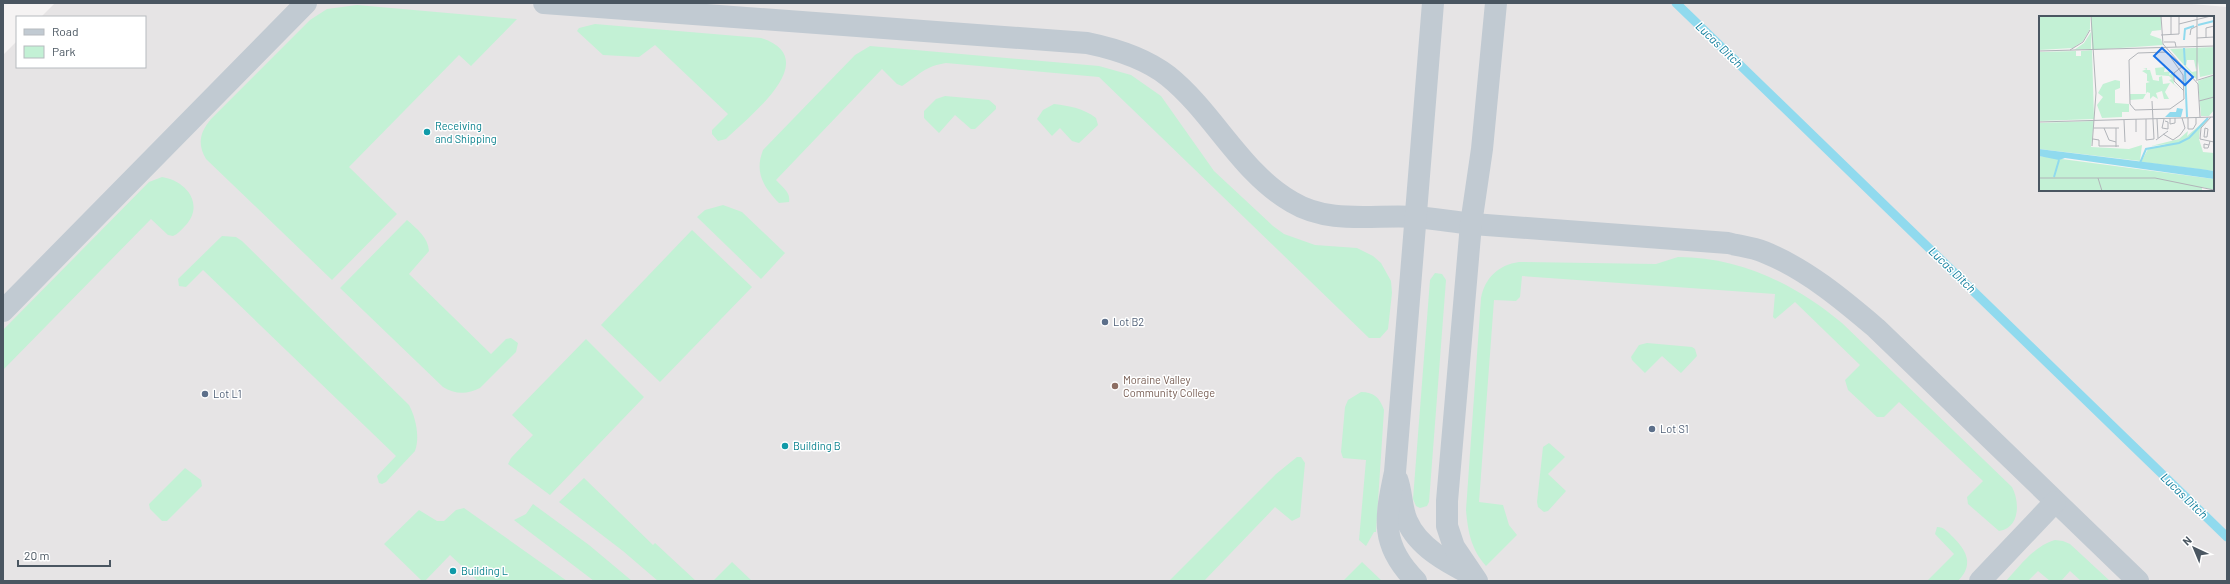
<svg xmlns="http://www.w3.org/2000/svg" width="2230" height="584" font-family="Barlow,sans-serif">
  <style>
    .education { fill: #e6e4e5; fill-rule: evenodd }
    .green { fill: #c3f1d5 }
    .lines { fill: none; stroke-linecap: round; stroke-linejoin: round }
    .stream { stroke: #90daee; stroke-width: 9 }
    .minor { stroke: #c1cad2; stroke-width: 22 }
    .culture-dot { fill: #0f9aa8; stroke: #fff; stroke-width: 1.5 }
    .service-dot { fill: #5c6f8a; stroke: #fff; stroke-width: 1.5 }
    .education-dot { fill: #8d6e63; stroke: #fff; stroke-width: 1.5 }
    .labels { text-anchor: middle; stroke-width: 3; stroke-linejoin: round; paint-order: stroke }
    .culture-label { font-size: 11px; fill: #0d838f; stroke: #fff; text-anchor: start }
    .service-label { font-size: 11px; fill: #4e5e75; stroke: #fff; text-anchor: start }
    .education-label { font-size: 11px; fill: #785e54; stroke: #fff; text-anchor: start }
    .water-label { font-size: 12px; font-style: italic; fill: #0c7c9b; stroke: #fff }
    .inset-river { fill: none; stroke: #90daee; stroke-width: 2 }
    .inset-road { fill: none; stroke: #b1b4b9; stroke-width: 1 }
    .view { fill: #1a73e8; fill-opacity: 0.15; stroke: #1a73e8; stroke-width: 2 }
    .inset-edge { fill: none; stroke: #4a5661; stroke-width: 2 }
  </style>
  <rect width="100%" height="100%" fill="#f5f3f3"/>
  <!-- education -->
  <path class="education" d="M 55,3 L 2180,3 L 2227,7 L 2227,581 L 3,581 L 3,55 L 17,41 L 17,67 L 145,67 L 145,17 L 41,17 ZM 2040,17 L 2213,17 L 2213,190 L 2040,190 Z"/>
  <!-- green -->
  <g class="green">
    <path d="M 357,5 L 517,19 L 471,66 L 459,55 L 349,167 L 397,214 L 332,280 L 206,159 C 197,144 200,132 211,119 L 310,20 L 327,9 Z"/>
    <path d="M 595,24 L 761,38 C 825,59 749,116 726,139 L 718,141 L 712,134 L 712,130 L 728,114 L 655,45 L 639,57 L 603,55 L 577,31 L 579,28 Z"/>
    <path d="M 870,46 L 1099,66 L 1131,75 L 1161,96 L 1214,171 L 1273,226 L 1284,234 L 1315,245 L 1357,248 L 1373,256 L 1381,263 L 1391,281 L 1392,293 L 1388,329 L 1380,338 L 1369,338 L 1099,77 L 946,63 C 925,66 919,75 902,86 L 897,84 L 882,69 L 776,180 C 782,187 791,192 789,202 L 779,203 C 764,187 754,173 763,150 L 855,55 Z"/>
    <polygon points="945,96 989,100 996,106 996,109 975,129 971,129 955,115 939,133 924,118 924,111 936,99"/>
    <path d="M 1054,104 C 1070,106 1083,108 1096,118 L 1098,125 L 1079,143 L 1072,141 L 1060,128 L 1052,136 L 1037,119 L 1043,110 Z"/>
    <path d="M 162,177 C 187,181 205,205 185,226 C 181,230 178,234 173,236 L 168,235 L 151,219 L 3,370 L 3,330 L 149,182 Z"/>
    <polygon points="723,205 742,212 785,253 761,279 697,217 705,210"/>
    <path d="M 407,220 C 417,229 428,237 429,251 L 409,274 L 491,354 L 506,339 L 511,338 L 518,343 L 516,352 L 480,388 C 467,395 454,394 443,387 L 340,288 Z"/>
    <polygon points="692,230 752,287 660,382 601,325"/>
    <path d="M 222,236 L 236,237 L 242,241 L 409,405 C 416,418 420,437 415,451 L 386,482 L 382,484 L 379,483 L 377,476 L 396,456 L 203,270 L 186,287 L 179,286 L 178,279 Z"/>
    <path d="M 1678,257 C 1740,257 1795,284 1842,323 L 2012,487 C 2020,502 2020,528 1999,531 L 1968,504 L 1967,497 L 1983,481 L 1899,402 L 1884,417 L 1877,417 L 1848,390 L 1845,380 L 1860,365 L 1795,302 L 1775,319 L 1773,317 L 1775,294 L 1522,276 L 1520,297 L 1516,301 L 1494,300 L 1479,502 L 1503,505 L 1509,525 L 1517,535 L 1486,566 C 1471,549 1468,532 1466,510 L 1481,298 C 1485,278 1498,265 1519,262 L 1656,264 Z"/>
    <polygon points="1435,273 1442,274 1446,280 1429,502 1427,506 1420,508 1416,506 1413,499 1430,280"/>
    <polygon points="586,339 644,397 550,495 508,464 511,458 533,435 512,415"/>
    <polygon points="1647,343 1692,347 1695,349 1697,356 1681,373 1662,356 1645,373 1632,360 1631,357 1639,345"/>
    <path d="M 1361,392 C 1374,392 1380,398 1384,410 L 1376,532 L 1374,532 L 1366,546 L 1359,540 L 1366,460 L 1343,458 L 1341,452 L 1345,407 L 1348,400 Z"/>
    <polygon points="1549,443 1565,457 1548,474 1566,491 1548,511 1544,512 1538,507 1537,502 1543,447"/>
    <polygon points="1297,457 1301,457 1305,463 1300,517 1292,521 1275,507 1204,581 1169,581 1276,474"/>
    <polygon points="185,468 201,480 202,486 167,521 162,521 150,509 149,504"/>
    <polygon points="584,478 653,545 655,543 696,581 658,581 623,551 559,502"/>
    <polygon points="533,504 589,545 632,581 594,581 514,520 526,514"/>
    <polygon points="464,508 567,581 478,581 450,555 425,581 422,581 384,544 419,510 437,521 444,521 456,510"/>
    <path d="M 1937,527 C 1944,527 1948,532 1953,537 C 1967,551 1974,565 1958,581 L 1927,581 L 1954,554 L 1935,534 Z"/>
    <path d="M 2055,540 L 2063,541 L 2070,544 L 2110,581 L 2081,581 L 2070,571 L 2061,581 L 2050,581 L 2038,571 L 2028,581 L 2006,581 C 2020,566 2034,546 2055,540 Z"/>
    <polygon points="732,562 752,581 713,581"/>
    <polygon points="1362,562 1382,581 1343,581"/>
  </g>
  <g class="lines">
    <!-- stream -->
    <polyline class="stream" points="1676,3 2227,537"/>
    <!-- minor -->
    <g class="minor">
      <path d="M 544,3 L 1087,43 C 1116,49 1145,58 1168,76 C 1214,113 1240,172 1292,202 C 1330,225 1375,214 1417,217 C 1436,219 1455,222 1473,224 C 1558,231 1643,236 1728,243 C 1739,246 1752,247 1764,252 C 1806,269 1842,299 1876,328 L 2138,581"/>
      <polyline points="3,311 306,3"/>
      <path d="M 1397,479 C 1402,492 1401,508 1407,521 C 1418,547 1448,563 1472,575"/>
      <path d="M 1416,581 C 1380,545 1385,519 1395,472 L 1433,3"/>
      <polyline points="1477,581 1454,547 1447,526 1447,501 1471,224 1482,149 1496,3"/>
      <polyline points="1980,581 2055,502"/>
    </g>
  </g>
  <!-- markers -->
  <g class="culture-dot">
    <circle cx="427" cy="132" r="4"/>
    <circle cx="785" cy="446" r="4"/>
    <circle cx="453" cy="571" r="4"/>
  </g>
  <g class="service-dot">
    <circle cx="1105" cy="322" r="4"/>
    <circle cx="205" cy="394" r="4"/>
    <circle cx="1652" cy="429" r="4"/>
  </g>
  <circle class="education-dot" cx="1115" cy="386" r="4"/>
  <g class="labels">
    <!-- culture labels -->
    <g class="culture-label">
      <text x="435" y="130">Receiving<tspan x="435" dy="13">and Shipping</tspan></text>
      <text x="793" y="450">Building B</text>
      <text x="461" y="575">Building L</text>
    </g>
    <!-- service labels -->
    <g class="service-label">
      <text x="1113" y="326">Lot B2</text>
      <text x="213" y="398">Lot L1</text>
      <text x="1660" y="433">Lot S1</text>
    </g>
    <!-- education labels -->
    <g class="education-label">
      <text x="1123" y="384">Moraine Valley<tspan x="1123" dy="13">Community College</tspan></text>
    </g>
    <!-- water labels -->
    <g class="water-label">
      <text transform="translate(1719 45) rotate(44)" y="4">Lucas Ditch</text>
      <text transform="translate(1952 270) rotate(44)" y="4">Lucas Ditch</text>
      <text transform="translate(2184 496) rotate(44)" y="4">Lucas Ditch</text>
    </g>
  </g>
  <!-- overview -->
  <g transform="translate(2039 16)">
    <rect width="175" height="175" fill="#f5f3f3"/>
    <path d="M 0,0 L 51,0 L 51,13 L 44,25 L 34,32 L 0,34 ZM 52,0 L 122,0 L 122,14 L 113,15 L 111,19 L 122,23 L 124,29 L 53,34 L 55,103 L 0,105 L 0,36 L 37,35 L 37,40 L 42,40 L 42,35 L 53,34 ZM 52,16 L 52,33 L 35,34 L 45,27 ZM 175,31 L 175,58 L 161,61 L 159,45 L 157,54 L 155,44 L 148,44 L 147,50 L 153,56 L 158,55 L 158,64 L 131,33 ZM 126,51 L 125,56 L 135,55 L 131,56 L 130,59 L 134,57 L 135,68 L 142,75 L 130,64 L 133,63 L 130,60 L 117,59 L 116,52 ZM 104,52 L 108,52 L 108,54 L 111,54 L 114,64 L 120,65 L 120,61 L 123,60 L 124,68 L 131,67 L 126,76 L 130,83 L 125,83 L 123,75 L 117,77 L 119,83 L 114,80 L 111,83 L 111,77 L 108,76 L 104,83 L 91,84 L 91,78 L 107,78 L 107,67 L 111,66 L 108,65 L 108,58 L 103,55 L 108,53 ZM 175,59 L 175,94 L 170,100 L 162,100 L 159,65 ZM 76,64 L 81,65 L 81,72 L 76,74 L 76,87 L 90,88 L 90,96 L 83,96 L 83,101 L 63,102 L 58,89 L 64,81 L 59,77 L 64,68 ZM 168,103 L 149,122 L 138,127 L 112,130 L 140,123 L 149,115 L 148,120 ZM 170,103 L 161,113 L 160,123 L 164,136 L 175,137 L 175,155 L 102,146 L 109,133 L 149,123 ZM 55,105 L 52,131 L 90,133 L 103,129 L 101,145 L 0,133 L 0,107 ZM 0,140 L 175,163 L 175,174 L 163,171 L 163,175 L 0,175 Z" fill="#c3f1d5"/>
    <path d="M 138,92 L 144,93 L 142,101 L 126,101 L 131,96 L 137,96 ZM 0,133 L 162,153 L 175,155 L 175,163 L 26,142 L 20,144 L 0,140 Z" fill="#90daee"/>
    <path class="inset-river" d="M 159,9 L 175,5M 145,24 L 146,13 L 155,10M 145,32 L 146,49M 146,55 L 148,101M 101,147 L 107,133 L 140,127 L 150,122 L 169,102M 15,161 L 20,144"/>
    <path class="inset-road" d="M 52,0 L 57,77 L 53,130M 122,0 L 124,28 L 159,68 L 161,101M 132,0 L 132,18M 158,0 L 158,65M 140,8 L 172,0M 122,19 L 140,18 L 140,0M 151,19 L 152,13 L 158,10M 158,22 L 175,21M 167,22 L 167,12 L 175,10M 125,26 L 136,26 L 137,31M 31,34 L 44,26 L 51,14M 0,35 L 175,30M 128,36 L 144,59 L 145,83 L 131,93 L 96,94 L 91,88 L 90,44 L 99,37 ZM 144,50 L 135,57 L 135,65 L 145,75M 159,64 L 175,59M 160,85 L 175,81M 172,101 L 162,112 L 161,123 L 175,126M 131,102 L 131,108 L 136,107 L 136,102M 149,102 L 149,113 L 154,113 L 157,108 L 157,102M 107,103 L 107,124 L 115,123 L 113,85M 118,103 L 119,122M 125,103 L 123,112 L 129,113 L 129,106 L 126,105M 85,104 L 86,126M 0,106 L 175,101M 55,112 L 80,112M 65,112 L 70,124 L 77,126M 77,112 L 77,131M 166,112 L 169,113 L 168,121 L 165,121 ZM 97,116 L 97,103M 124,118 L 134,124 L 141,119 L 146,112 L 143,102M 54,123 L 60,124 L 60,130 L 80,130M 117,124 L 129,115M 170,129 L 165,128 L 165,132 L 169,132 L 170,129 L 171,125M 0,162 L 116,162 L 175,174M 59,162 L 63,175"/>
    <path class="view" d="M 123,32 L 154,61 L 146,69 L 115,40 Z"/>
    <rect width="175" height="175" class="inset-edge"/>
  </g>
  <!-- border -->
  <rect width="2230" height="584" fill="none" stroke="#4a5661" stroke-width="8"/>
  <!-- legend -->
  <rect x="16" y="16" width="130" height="52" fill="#ffffff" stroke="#b7bbc0"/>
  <rect x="24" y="29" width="20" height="6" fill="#c1cad2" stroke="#b7bbc0"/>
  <text x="52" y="36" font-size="12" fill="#4a5661">Road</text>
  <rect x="24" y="46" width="20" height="12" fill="#c3f1d5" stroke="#b7bbc0"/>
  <text x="52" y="56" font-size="12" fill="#4a5661">Park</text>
  <!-- north arrow -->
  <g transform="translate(2194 548) rotate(316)" stroke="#ffffff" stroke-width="3" paint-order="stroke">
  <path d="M0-3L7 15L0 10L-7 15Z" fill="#4a5661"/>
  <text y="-6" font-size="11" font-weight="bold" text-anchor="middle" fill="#4a5661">N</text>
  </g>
  <!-- scale -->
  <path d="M18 560v6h92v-6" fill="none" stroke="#4a5661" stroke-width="2"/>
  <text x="24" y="560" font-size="12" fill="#4a5661" stroke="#ffffff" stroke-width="3" paint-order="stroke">20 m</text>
</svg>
